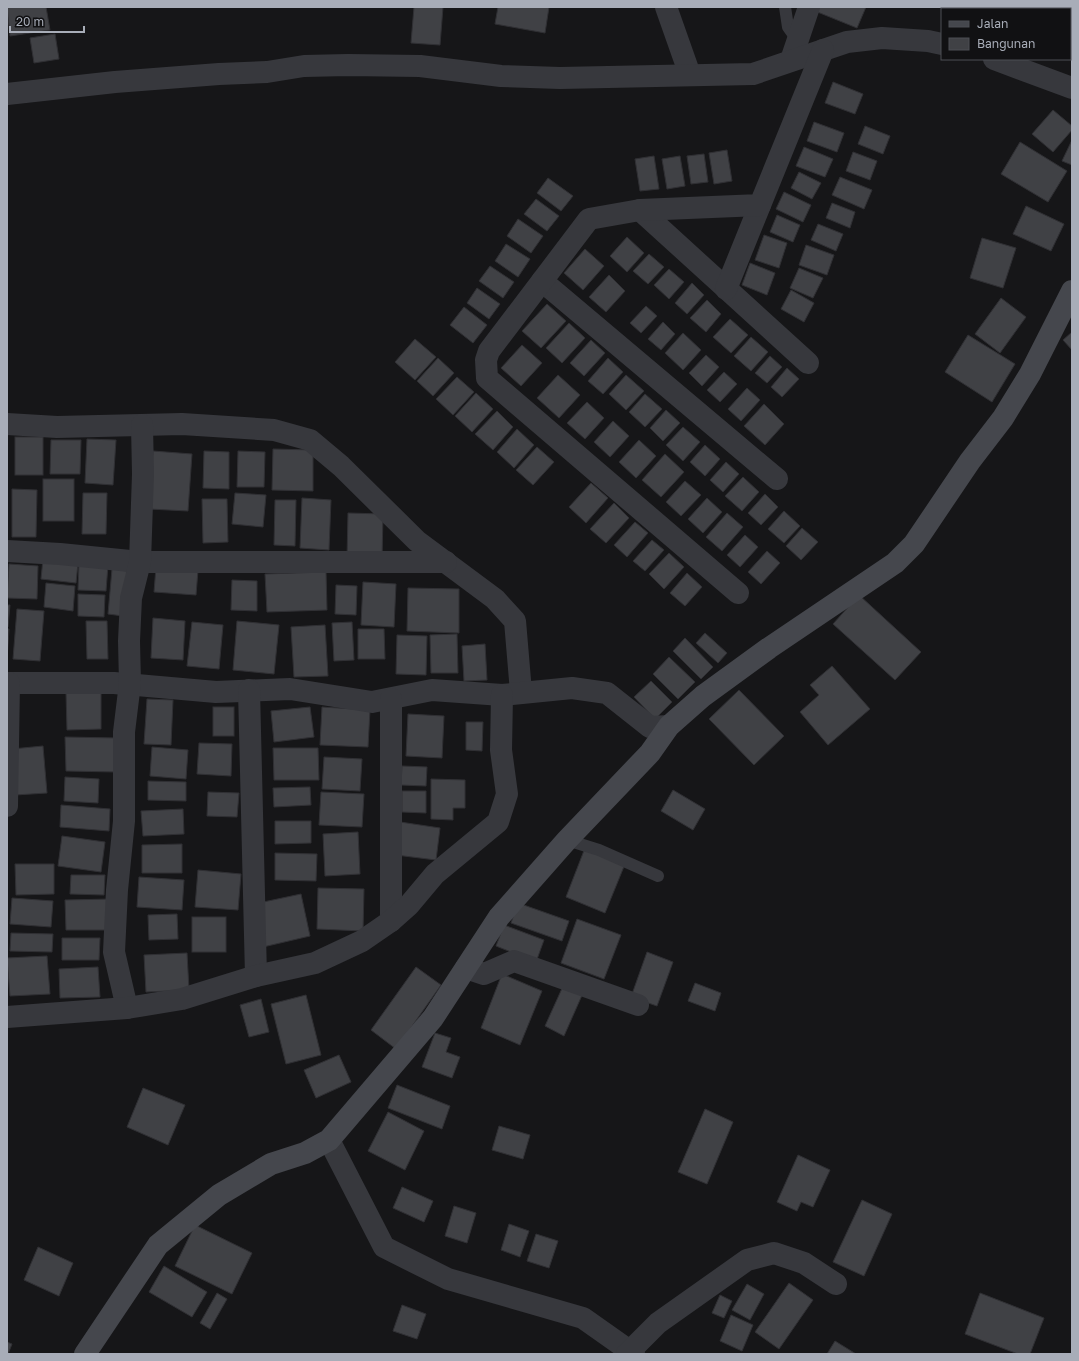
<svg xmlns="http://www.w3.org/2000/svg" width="1079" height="1361" font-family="'Golos Text',sans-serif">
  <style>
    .building { fill: #404145; stroke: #303034 }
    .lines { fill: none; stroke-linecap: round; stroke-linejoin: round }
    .lane { stroke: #37383d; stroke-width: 12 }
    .street { stroke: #37383d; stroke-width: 22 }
    .secondary { stroke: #45474d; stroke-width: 22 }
  </style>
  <rect width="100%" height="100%" fill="#161618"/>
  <!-- building -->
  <g class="building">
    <polygon points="7,7 46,7 50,30 10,36"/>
    <polygon points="414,7 443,7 440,45 411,43"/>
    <polygon points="498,7 549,7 545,33 495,24"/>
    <polygon points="816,7 866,7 857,28 815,11"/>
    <polygon points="1014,7 1072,7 1072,24 1070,26 1070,9 1016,9"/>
    <polygon points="55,34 59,59 34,63 30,38"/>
    <polygon points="833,82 863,94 855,114 825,103"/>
    <polygon points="1053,110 1072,126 1072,130 1053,152 1032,134"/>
    <polygon points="814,122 844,133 837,152 807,141"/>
    <polygon points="865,126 890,136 883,154 858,144"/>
    <polygon points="1072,140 1072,165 1062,161"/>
    <polygon points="1020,142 1067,171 1048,202 1001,174"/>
    <polygon points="804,147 833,159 825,177 796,166"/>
    <polygon points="727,150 732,181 714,184 709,153"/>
    <polygon points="853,152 877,161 870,180 846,171"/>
    <polygon points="704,154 708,182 691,184 687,156"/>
    <polygon points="654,156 659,189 640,191 635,159"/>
    <polygon points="680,156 685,186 667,189 662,159"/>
    <polygon points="799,172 821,183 812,199 791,188"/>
    <polygon points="840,177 872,190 864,209 832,195"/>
    <polygon points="548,178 573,196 561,211 537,193"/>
    <polygon points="784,192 811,205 803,222 776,209"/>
    <polygon points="536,199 559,216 547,231 524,214"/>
    <polygon points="832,203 855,212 850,228 826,218"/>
    <polygon points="1026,206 1064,224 1051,251 1013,234"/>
    <polygon points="777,215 800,225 793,242 770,232"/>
    <polygon points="518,219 543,236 531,253 507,236"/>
    <polygon points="818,224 843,234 836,251 811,240"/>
    <polygon points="764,235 787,243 779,268 755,260"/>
    <polygon points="627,237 644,253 627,272 610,256"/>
    <polygon points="982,238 1016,248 1003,288 970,278"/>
    <polygon points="506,244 530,259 518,277 495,261"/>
    <polygon points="806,245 834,255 827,275 799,265"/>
    <polygon points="585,249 604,266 583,290 564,273"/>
    <polygon points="649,254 664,267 648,284 633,271"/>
    <polygon points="750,263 775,273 767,295 742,285"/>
    <polygon points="490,266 514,282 503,298 479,281"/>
    <polygon points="799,268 823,278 813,298 790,288"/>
    <polygon points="669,269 684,282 669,299 654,285"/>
    <polygon points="609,275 625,291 606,312 589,297"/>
    <polygon points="692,283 704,295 687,314 675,303"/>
    <polygon points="477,288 500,304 489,319 467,303"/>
    <polygon points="791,290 814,303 804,322 781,309"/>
    <polygon points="1001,298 1026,317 1000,353 975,334"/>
    <polygon points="707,300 721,314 706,332 690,318"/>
    <polygon points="547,304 566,321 541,348 522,331"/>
    <polygon points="646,306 657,316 641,333 630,323"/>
    <polygon points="464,307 487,325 473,343 450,325"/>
    <polygon points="730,319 748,335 731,353 713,337"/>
    <polygon points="663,322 675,334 661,350 648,339"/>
    <polygon points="569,323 585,338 562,363 546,348"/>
    <polygon points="1072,332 1072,350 1063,340"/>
    <polygon points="683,333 701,350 683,370 665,353"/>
    <polygon points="968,335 1015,364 992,402 945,372"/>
    <polygon points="751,337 768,352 751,371 734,356"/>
    <polygon points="415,339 436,357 415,380 395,362"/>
    <polygon points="591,340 605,353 584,376 570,363"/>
    <polygon points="522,345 542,363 521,386 501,368"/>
    <polygon points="706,355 719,367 702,386 689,373"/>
    <polygon points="770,356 782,367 767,383 755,373"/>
    <polygon points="438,358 454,373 433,396 417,381"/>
    <polygon points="608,358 623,372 603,394 588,381"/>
    <polygon points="787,368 799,379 782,397 771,387"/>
    <polygon points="724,372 737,384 720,402 707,390"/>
    <polygon points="558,375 580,395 559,418 537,398"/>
    <polygon points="626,375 644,391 626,410 609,394"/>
    <polygon points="457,377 474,392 453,415 436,399"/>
    <polygon points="747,388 760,400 741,421 728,409"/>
    <polygon points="476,393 493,409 472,432 455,416"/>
    <polygon points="645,394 662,409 645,427 629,412"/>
    <polygon points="587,402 604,418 585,439 567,423"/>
    <polygon points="764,404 784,424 765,445 744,426"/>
    <polygon points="666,410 680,423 663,441 650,428"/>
    <polygon points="497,411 513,427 493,450 475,434"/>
    <polygon points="613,421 629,436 610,457 594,442"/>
    <polygon points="683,427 700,442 683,461 666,445"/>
    <polygon points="517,429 534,445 514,468 497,452"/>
    <rect x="15" y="437" width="28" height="38"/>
    <polygon points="87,439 116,440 113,485 85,483"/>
    <polygon points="51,440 81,440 80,474 50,474"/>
    <polygon points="639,440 656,456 636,478 619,462"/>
    <polygon points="705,445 720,459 705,476 690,462"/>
    <polygon points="537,447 554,462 533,485 516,470"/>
    <polygon points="273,449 313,450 313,491 272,490"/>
    <polygon points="153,451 192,454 188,511 149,509"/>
    <polygon points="204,451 229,452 229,489 203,488"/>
    <polygon points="238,451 265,452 264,487 237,487"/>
    <polygon points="665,454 684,472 661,497 642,480"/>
    <polygon points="726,462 739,474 723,492 710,480"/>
    <polygon points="743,477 759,492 742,511 725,496"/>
    <rect x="43" y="479" width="31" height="42"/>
    <polygon points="685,481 701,495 681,516 666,502"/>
    <polygon points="591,483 608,498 586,523 569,507"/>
    <polygon points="12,489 37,490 36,537 12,537"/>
    <polygon points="83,493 107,493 106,534 82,534"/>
    <polygon points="235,493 266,495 263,527 232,524"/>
    <polygon points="765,494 778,507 761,525 748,513"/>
    <polygon points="302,498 331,500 329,550 300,548"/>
    <polygon points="707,498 722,512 703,533 688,519"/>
    <polygon points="202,499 227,499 228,542 203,543"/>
    <polygon points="275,500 296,500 295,546 274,545"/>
    <polygon points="614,503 629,518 606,543 590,529"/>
    <polygon points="784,511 800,526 784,543 768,529"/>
    <polygon points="348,513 383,514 382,559 347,558"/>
    <polygon points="727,513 743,527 722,551 706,537"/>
    <polygon points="635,522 648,533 627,557 614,545"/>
    <polygon points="802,528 818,542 801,560 786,546"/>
    <polygon points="745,535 758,547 740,567 727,555"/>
    <polygon points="652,540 664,550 645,571 633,561"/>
    <polygon points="767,551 780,563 761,584 748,572"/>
    <polygon points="669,553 684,567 664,589 649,574"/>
    <polygon points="43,559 78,563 76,583 41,579"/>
    <polygon points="79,563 108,565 106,591 78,590"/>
    <polygon points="9,564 38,566 37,599 7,598"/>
    <polygon points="156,567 198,570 196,595 154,592"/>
    <polygon points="112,569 127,571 123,616 108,614"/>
    <polygon points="326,572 327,610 267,612 265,574"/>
    <polygon points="687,573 702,587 685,606 670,593"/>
    <polygon points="232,580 257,581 257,611 231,610"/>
    <polygon points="363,582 396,584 394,627 361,625"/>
    <polygon points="46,583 75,586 73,611 44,607"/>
    <polygon points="336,585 357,586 356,615 335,614"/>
    <polygon points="408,588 459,589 459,633 407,631"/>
    <polygon points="78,594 105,595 104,617 78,616"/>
    <polygon points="859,595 921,652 895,680 833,624"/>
    <polygon points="7,605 10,605 8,627 7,627"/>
    <polygon points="17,609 44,611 40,661 13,659"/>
    <polygon points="153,618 185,621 183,660 151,658"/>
    <polygon points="86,621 107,621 108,659 87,659"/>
    <polygon points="237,621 279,625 274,674 233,670"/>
    <polygon points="192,622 223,625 219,669 187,666"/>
    <polygon points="352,622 354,660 334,661 332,623"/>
    <polygon points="325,625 328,676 294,677 291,627"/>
    <polygon points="7,629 9,629 7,660"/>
    <polygon points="358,629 384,629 385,659 358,659"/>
    <polygon points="705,633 727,653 718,663 696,643"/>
    <polygon points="457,634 458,673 431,673 430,635"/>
    <polygon points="397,635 427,636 426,675 396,674"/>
    <polygon points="685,638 713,667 701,679 673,651"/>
    <polygon points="485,644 487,680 464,681 462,646"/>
    <polygon points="669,657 695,682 678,699 653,674"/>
    <polygon points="832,666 870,709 828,745 800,712 819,695 810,685"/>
    <polygon points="651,681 672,702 655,719 634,697"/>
    <polygon points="739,690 784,736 754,765 709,719"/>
    <polygon points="66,692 101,692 101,729 67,730"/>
    <polygon points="147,699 173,700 171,745 144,744"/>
    <rect x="213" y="707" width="21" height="29"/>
    <polygon points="310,707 314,737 274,742 271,711"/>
    <polygon points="322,707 370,710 368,747 320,745"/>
    <polygon points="408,714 444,716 442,758 406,756"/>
    <polygon points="466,722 483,722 482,751 466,750"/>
    <polygon points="65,737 117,738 117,772 66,771"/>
    <polygon points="199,743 232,744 231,776 197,774"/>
    <polygon points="43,746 47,793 15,795 12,749"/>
    <polygon points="152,747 188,750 186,779 150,776"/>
    <polygon points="273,748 318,748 319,780 274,780"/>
    <polygon points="324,757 362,759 360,791 322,789"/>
    <polygon points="402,766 427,767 426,786 401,785"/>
    <polygon points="65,777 99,779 98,803 64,801"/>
    <polygon points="431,779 465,780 465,808 453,808 453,820 431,819"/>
    <polygon points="148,781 186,782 186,801 148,800"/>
    <polygon points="310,787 311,805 274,807 273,788"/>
    <polygon points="673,790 705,809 693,830 661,811"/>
    <polygon points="402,791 426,791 426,813 402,812"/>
    <polygon points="208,792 239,793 237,817 207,816"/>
    <polygon points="321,792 364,794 362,827 319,825"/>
    <polygon points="61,805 110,809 109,831 60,827"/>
    <polygon points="183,809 184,834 143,836 141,811"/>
    <polygon points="275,821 311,821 311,843 275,844"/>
    <polygon points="400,822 440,828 436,860 396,855"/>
    <polygon points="358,832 360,874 325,876 323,834"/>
    <polygon points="62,836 105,842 101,872 58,866"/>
    <polygon points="182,844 182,873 142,873 142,845"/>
    <polygon points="585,848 625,864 605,913 566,897"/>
    <polygon points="275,853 317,854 316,881 275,880"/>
    <polygon points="15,864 54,864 54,894 16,895"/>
    <polygon points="198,870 241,874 238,910 195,907"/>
    <polygon points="71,875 105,875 104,895 70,894"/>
    <polygon points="139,877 184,880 182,910 137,907"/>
    <polygon points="318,888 364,889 363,931 317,929"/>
    <polygon points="301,894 310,936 263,947 254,904"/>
    <polygon points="12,898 53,901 51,927 10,924"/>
    <polygon points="111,899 111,930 66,930 65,900"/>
    <polygon points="518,903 569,921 562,941 511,923"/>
    <polygon points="177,914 178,939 149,940 148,915"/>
    <rect x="192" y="917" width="34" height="35"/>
    <polygon points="577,919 621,935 604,979 561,963"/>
    <polygon points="504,925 544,940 536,962 496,946"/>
    <polygon points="11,933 53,934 52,952 10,951"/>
    <polygon points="62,938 100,938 99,960 62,960"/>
    <polygon points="647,952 673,962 657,1006 631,997"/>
    <polygon points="187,953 189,990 146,992 144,955"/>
    <polygon points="47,956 50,994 10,996 7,958"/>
    <polygon points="98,967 100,997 60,998 59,969"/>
    <polygon points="416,967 441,985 396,1049 371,1030"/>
    <polygon points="502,974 542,991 520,1045 481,1028"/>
    <polygon points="695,983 721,993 715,1011 688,1001"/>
    <polygon points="564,984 583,993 564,1036 545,1026"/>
    <polygon points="306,995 321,1055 286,1064 271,1004"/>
    <polygon points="261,999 269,1032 249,1037 240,1005"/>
    <polygon points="435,1033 451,1038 446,1052 460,1057 452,1078 422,1067"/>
    <polygon points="339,1055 351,1082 316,1098 304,1070"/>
    <polygon points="397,1085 450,1106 442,1129 388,1108"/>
    <polygon points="143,1088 185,1105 168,1145 127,1127"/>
    <polygon points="705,1109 733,1122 707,1184 678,1172"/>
    <polygon points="388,1112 424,1131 405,1170 368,1151"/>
    <polygon points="499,1126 530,1135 523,1159 492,1150"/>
    <polygon points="798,1155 830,1170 813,1207 801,1202 797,1211 777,1202"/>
    <polygon points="402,1187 433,1201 424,1222 393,1208"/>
    <polygon points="862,1200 892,1214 864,1276 833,1262"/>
    <polygon points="454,1206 476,1213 467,1243 445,1236"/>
    <polygon points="509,1224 529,1231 520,1257 501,1250"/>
    <polygon points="195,1225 252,1253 232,1294 175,1266"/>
    <polygon points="536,1234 558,1241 549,1268 527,1261"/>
    <polygon points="38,1247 73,1263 59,1296 24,1280"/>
    <polygon points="164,1266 207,1292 192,1317 149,1292"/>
    <polygon points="789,1283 813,1300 779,1349 755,1332"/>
    <polygon points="747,1284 764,1294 750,1320 732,1310"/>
    <polygon points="217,1293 227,1299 210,1329 200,1323"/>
    <polygon points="980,1293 1044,1318 1030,1354 1018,1354 965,1334"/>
    <polygon points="720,1295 732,1301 724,1318 712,1313"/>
    <polygon points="402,1305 426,1314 417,1339 393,1331"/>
    <polygon points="731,1315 753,1325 742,1351 720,1341"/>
    <polygon points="835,1341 856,1354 827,1354"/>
    <polygon points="7,1342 12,1344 8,1354 7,1354"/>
  </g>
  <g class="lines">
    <!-- lane -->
    <g class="lane">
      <polyline points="785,7 788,27 798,41"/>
      <polyline points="567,840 599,850 658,876"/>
    </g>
    <!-- street -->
    <g class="street">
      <polyline points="666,7 690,75"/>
      <polyline points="994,59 1072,88"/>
      <polyline points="791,60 809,7"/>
      <polyline points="7,94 115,82 219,74 267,72 304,66 348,65 420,66 501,76 560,78 753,74 847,42 882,38 928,41 942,44"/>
      <polyline points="640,210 808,363"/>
      <polyline points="542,281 777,479"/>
      <polyline points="726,289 760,205"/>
      <polyline points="7,424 57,427 182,424 274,430 310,440 341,466 417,541 495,599 515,621 521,692"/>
      <polyline points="7,551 60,554 140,562 446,562"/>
      <polyline points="738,593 487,378 486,360 489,351 589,219 640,210 760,205 823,50"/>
      <polyline points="7,683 114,683 216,692 290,689 372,702 432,690 502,695 572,688 607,693 650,727 669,726"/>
      <polyline points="249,690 256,976"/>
      <polyline points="391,699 391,921"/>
      <polyline points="7,806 9,683"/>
      <polyline points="466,968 484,974 514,961 638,1005"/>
      <polyline points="127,1008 114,952 117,890 124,821 124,732 130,683 129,641 131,598 140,562 143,474 142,425"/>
      <polyline points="7,1017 127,1008 182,999 256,976 315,963 362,941 391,921 409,905 435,874 498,822 507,794 501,750 502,695"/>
      <polyline points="329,1140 384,1247 448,1279 583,1318 634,1354"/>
      <polyline points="627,1354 658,1323 747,1260 774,1253 804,1263 836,1284"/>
    </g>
    <!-- secondary -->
    <polyline class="secondary" points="85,1354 158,1245 219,1195 271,1164 305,1153 329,1140 433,1018 499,917 567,840 650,753 669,726 703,696 769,648 895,563 914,544 970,461 1003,418 1030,374 1072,291"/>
  </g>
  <!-- border -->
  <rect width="1079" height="1361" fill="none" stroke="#a8adb8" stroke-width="16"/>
  <!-- legend -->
  <rect x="941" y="8" width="130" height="52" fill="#111113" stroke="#4d4f55"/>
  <rect x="949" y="21" width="20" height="6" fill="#45474d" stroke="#4d4f55"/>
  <text x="977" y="28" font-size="12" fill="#a8adb8">Jalan</text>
  <rect x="949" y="38" width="20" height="12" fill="#404145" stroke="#4d4f55"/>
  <text x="977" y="48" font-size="12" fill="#a8adb8">Bangunan</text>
  <!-- scale -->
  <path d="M10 26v6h74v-6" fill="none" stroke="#a8adb8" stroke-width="2"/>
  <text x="16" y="26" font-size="12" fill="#a8adb8" stroke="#111113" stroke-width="3" paint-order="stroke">20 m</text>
</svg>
